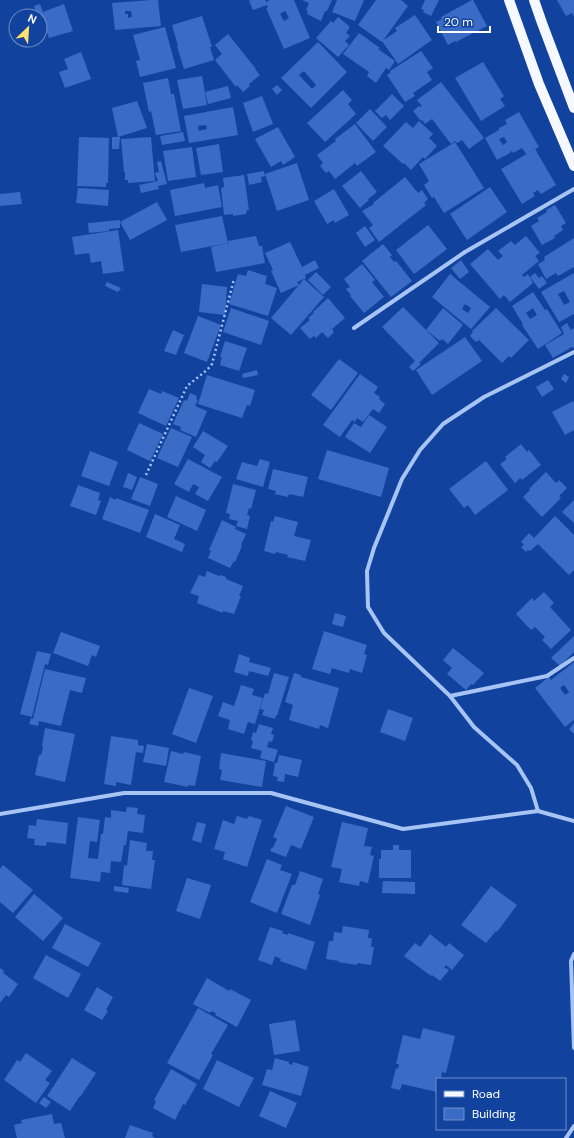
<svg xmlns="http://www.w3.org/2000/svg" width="574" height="1138" font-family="'DM Sans',sans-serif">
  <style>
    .building { fill: #3a6cc5; fill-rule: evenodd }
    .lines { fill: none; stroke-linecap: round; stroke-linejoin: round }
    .path { stroke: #a7c4f5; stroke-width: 2.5; stroke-dasharray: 2 3; stroke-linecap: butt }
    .street { stroke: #a7c4f5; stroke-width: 4 }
    .primary { stroke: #f5f8ff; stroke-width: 10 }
  </style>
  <rect width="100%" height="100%" fill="#11439e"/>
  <!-- building -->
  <g class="building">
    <path d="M 151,0 L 158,0 L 161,26 L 115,30 L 112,3 ZM 125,11 L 131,11 L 132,17 L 128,18 L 128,14 L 125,14 Z"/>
    <path d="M 251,0 L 265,0 L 266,2 L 270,0 L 294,0 L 310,38 L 284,49 L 266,8 L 268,8 L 267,5 L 253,10 L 249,1 ZM 285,11 L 289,18 L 284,21 L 280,14 Z"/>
    <polygon points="302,0 332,0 327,11 325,11 321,21 307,14 308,11 306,10 309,3"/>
    <polygon points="337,0 364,0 355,21 332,12"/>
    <polygon points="376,0 401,0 408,6 382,42 358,25"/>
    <polygon points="425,0 439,0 431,16 423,12 424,10 421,9"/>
    <polygon points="472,0 473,0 487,26 456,42 455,41 448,45 436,22 442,19 441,17"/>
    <polygon points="557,0 574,0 574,17 572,13 566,16"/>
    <polygon points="40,4 43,12 64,4 73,31 49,38 41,13 37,15 34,6"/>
    <polygon points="415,15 432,40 398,64 382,41 397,31 395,28"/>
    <polygon points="202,16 212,47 210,47 214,60 184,69 177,46 178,46 172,25"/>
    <polygon points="338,17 350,27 346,33 350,36 345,41 349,45 338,57 316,38 331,21 333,23"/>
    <polygon points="165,27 176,68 140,77 136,61 140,60 133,35"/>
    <polygon points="359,33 380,48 378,49 395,61 389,70 386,68 376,83 367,76 369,72 343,54"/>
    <polygon points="228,34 256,69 255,69 260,75 249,84 250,86 243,92 237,85 236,87 215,60 222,54 215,45"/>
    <path d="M 318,42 L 347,72 L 311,108 L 281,78 ZM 304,71 L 316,85 L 312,89 L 299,75 Z"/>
    <polygon points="421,51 433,68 427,72 432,80 413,93 415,96 405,102 387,75 391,72 390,71"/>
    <polygon points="81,52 91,79 65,88 59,72 68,69 64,59"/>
    <polygon points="483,62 504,96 500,99 505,106 481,121 455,78"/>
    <polygon points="202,76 207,105 183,109 177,80"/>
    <polygon points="168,78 171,94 174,94 181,131 156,135 151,111 149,112 143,83"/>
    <polygon points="441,82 484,138 469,149 462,140 457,143 455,141 451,144 432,119 425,124 422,120 421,121 413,111 419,106 420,107 422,106 417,100"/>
    <polygon points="277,85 282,90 277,95 272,89"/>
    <polygon points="228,86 231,98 208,104 205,92"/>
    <polygon points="343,90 352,100 348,104 356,114 325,142 307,123"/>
    <polygon points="392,94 404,106 390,120 386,115 382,118 375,111"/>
    <polygon points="262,96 273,124 253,132 243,103"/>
    <polygon points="137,101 147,128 118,137 112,108"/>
    <path d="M 233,107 L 238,135 L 189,143 L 184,116 ZM 206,125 L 207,129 L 199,131 L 198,126 Z"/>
    <polygon points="370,109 387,127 373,141 356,123"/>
    <path d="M 519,112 L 539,147 L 526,154 L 522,148 L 513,153 L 512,151 L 510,152 L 510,153 L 497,160 L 485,138 L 499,130 L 499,128 L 507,124 L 505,120 ZM 504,137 L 507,142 L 503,145 L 499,139 Z"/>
    <polygon points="419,121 433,134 429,138 437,146 425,159 423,157 411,170 404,163 403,164 383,146 406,122 413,128"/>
    <polygon points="355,124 376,152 357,166 355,163 335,179 329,171 326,173 320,166 323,163 317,155 336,141 335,139"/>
    <polygon points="278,127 295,157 283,165 281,161 271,167 255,139"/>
    <polygon points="183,132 185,141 162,145 160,136"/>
    <polygon points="79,137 109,138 108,183 106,183 106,187 77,186"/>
    <polygon points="112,137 120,137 119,149 112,149"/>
    <polygon points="151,137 155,181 128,183 128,180 125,180 125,172 124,172 121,139"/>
    <polygon points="455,142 484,188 444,213 434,197 432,198 424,185 429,181 419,164"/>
    <polygon points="219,144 223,172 201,175 196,148"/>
    <polygon points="192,147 196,177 168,181 163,151"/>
    <polygon points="535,149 556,185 541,194 538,190 533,193 535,196 522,204 501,169"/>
    <polygon points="161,161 167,184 158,186 159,189 141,193 139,185 158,181 155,173 159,172 157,162"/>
    <polygon points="297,163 309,200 277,211 265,174"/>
    <polygon points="264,171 265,176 261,177 262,182 249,185 247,174"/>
    <polygon points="361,171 377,192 368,199 369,200 360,208 342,186"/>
    <polygon points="244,175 249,210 247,210 246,214 233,216 233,214 224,215 221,188 224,187 223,178"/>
    <polygon points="405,177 418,193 422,190 428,199 424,203 426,205 379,242 369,228 373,225 362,211 374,204 373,203"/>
    <polygon points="204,183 205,188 218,185 222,207 175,216 170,190"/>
    <polygon points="490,187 507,212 467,240 450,214"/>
    <polygon points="78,188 109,190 108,206 76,203"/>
    <polygon points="334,189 349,215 335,223 334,220 327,224 314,201"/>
    <polygon points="20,192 22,204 0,206 0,194"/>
    <polygon points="157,202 167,220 130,240 120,222"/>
    <polygon points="555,205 566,223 561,226 563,230 554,236 555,238 542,245 531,226 539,221 537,218 547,212 546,210"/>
    <polygon points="222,216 228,243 181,252 175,225"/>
    <polygon points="120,220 120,228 109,229 109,231 89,233 88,223"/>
    <polygon points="428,225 447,249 414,274 396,250"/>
    <polygon points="365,226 375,240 365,247 356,233"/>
    <polygon points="118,230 124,271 103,274 101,261 91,263 89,253 75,255 72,237"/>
    <polygon points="256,236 259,246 262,246 265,263 216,272 211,247 228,243 229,246 228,241"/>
    <polygon points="526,236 540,253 535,256 539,261 522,275 524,277 528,274 533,283 510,302 504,295 500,299 470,264 488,249 498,260 503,256 498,251 511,241 515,245"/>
    <polygon points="574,238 574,267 558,276 556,273 546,279 538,264 545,260 544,257"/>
    <polygon points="290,242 302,267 315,260 319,268 305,275 306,278 297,282 299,285 281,293 271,271 273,270 265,253"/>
    <polygon points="383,244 392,255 390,257 394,262 396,261 412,281 391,297 362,261"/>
    <polygon points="461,260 469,272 460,279 451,268"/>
    <polygon points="362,264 375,280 372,282 384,297 364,313 350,296 351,295 346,289 350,287 344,279"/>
    <polygon points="248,270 267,276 265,284 277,288 268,316 229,304 238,274 246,276"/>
    <polygon points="316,272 331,287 323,295 308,280"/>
    <polygon points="535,273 539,278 542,276 547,283 539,289 530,277"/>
    <path d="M 574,273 L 574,314 L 559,322 L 541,292 ZM 564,291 L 570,302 L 564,305 L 558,294 Z"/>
    <path d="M 450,274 L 490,307 L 471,329 L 432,297 ZM 465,304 L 471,308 L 468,313 L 462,309 Z"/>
    <polygon points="304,279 324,297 291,335 271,318"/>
    <polygon points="107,282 121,288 118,292 105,286"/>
    <polygon points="202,284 227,287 225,315 199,312"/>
    <path d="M 533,292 L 545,310 L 547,309 L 562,333 L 538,349 L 522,325 L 523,324 L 512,306 ZM 533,308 L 537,315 L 530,319 L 526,313 Z"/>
    <polygon points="328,298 345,318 332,329 334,332 328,338 322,332 316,338 314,336 310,339 300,328 310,320 308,318 314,313 313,312"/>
    <polygon points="403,307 439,343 419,363 421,364 413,371 409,367 415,361 382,327"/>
    <polygon points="231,308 269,321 261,345 223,332"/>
    <polygon points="443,308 463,325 448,344 442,339 440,341 426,330"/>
    <polygon points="496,308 529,340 511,358 509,356 502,363 479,340 476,342 470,336 473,332 472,331"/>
    <polygon points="198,316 221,325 207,362 184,353"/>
    <polygon points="567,323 571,330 574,328 574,347 573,348 572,347 553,358 545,345 564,334 561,327"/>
    <polygon points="173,330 184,335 176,355 164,351"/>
    <polygon points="465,337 482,361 432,395 416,370"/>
    <polygon points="225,341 247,348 239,371 220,365 222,357 220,357"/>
    <polygon points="339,359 358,373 331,410 311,395"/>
    <polygon points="257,370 258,375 243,378 242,374"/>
    <polygon points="360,374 378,387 374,393 380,397 379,399 385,404 379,413 373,409 363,422 357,418 355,422 352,420 340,437 323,425"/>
    <polygon points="564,374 569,377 566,383 561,379"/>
    <polygon points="207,375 255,390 250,406 247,405 242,418 198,404"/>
    <polygon points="548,380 554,389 542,397 536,387"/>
    <polygon points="149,389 161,394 162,391 179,398 166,426 138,413"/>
    <polygon points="190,393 197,396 196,399 198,400 195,406 207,411 196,437 180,430 181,427 173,424 184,400 187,401"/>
    <polygon points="573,401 574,403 574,430 565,435 552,412"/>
    <polygon points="369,415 387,427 370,453 345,437 354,423 361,427"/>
    <polygon points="139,423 163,434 150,461 127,450"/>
    <polygon points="171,428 192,437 178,467 157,458"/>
    <polygon points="203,431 228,446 217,462 215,461 210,468 201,462 205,455 193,447"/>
    <polygon points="521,444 527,452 529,450 541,465 522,480 520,478 515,483 500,464 507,459 505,457"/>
    <polygon points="327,450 389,468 381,497 318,479"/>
    <polygon points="90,451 118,462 109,486 81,476"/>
    <polygon points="188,459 222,477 208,501 195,494 199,487 193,484 189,492 174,484"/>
    <polygon points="260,459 270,462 263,487 236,479 242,462 257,466"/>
    <polygon points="486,461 508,490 475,515 468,505 464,508 449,489"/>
    <polygon points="273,469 308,477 303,497 289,494 288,497 275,494 276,491 268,489"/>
    <polygon points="546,472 556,483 559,480 567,488 559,496 561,498 542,517 523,497 530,490 529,489"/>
    <polygon points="128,473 137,477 132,490 123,487"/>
    <polygon points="140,477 158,484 150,506 131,499"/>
    <polygon points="233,484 256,490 251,509 249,508 247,515 250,516 247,529 236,526 238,521 229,519 230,514 226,513"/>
    <polygon points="78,485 100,493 98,500 101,501 96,515 70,506"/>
    <polygon points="176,496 206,510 197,531 167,517"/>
    <polygon points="110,497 116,500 116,498 149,510 140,533 102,519"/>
    <polygon points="574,500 574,523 562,512"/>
    <polygon points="155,514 180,525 174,539 185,544 182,552 146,537"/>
    <polygon points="275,516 298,522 294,536 311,540 305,561 287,557 288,555 276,552 275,554 264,551 271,521 273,522"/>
    <polygon points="555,516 574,535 574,570 569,575 538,544 530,551 528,550 526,552 521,547 524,545 521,542 529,533 534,538"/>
    <polygon points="222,520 236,527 235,529 246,534 241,545 242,546 235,562 234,561 230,568 208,558 211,551 209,550"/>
    <polygon points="207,571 219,576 220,575 226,577 226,579 243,586 239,596 241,596 234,614 223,611 223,613 197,603 199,596 190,593 199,575 205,577"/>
    <polygon points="544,592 554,603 550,607 571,630 551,649 542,640 545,637 535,627 531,630 516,614 532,598 534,601"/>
    <polygon points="335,613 346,616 343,627 332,624"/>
    <polygon points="324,631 367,645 364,654 367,655 362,673 350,669 349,673 332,668 330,674 312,669"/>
    <polygon points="61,632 100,646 96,657 92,655 88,666 53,653"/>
    <polygon points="574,636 574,652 560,666 551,658"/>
    <polygon points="453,648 484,673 473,685 471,684 466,690 447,674 452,668 443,660"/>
    <polygon points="37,651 51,654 48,665 45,664 32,717 20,714"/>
    <polygon points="239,654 250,658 249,662 271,668 268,676 249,671 248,676 234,672"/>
    <path d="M 574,662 L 574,720 L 565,727 L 535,688 L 549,677 L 551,680 ZM 564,685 L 569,692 L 565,695 L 560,688 Z"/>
    <polygon points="45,669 86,678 82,693 70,690 61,726 39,721 38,726 29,724 31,718 33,719"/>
    <polygon points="274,673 289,677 277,716 276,715 275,719 262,715 264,710 260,709 265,693 268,694"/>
    <polygon points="294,673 301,675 301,677 339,688 328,728 320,725 319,729 289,720 293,705 285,702"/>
    <polygon points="241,685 254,689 252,695 263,698 255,724 248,722 244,734 228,729 230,720 218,716 223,702 234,706"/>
    <polygon points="189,688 213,696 196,743 172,734"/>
    <polygon points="388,709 413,718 405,741 380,732"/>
    <polygon points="574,723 574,734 569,729"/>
    <polygon points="259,724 273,728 271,734 274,735 272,742 269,741 267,747 278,750 274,762 260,758 262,751 251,748 253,741 251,740 253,732 256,733"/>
    <polygon points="45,728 75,734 65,782 35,775 39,755 41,755 43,747 42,746"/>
    <polygon points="111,736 138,740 138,745 144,746 143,753 136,752 131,785 116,782 116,786 104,784"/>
    <polygon points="147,744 169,748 166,766 143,762"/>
    <polygon points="171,751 183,754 184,752 201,756 195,786 188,785 188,787 164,782"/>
    <polygon points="221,753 266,761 262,787 220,780 222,770 219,769"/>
    <polygon points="279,755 302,760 298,777 285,774 284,782 277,781 278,777 273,776 275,763 277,763"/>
    <polygon points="286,806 314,817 301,849 291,845 286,857 270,851 272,847 273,848 277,839 273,837"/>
    <polygon points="127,807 138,808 137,814 145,815 143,833 128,831 126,845 124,845 121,862 111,861 110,873 101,872 100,882 70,878 78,817 100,820 97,842 90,841 88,858 98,859 101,834 103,834 105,817 111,818 111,810 126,812"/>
    <polygon points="237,816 247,819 249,816 262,820 247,867 223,859 225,852 214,849 223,820 234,824"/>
    <polygon points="37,819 68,823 66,844 47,842 46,846 34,845 35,839 27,838 29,825 36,826"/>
    <polygon points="197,822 206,824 201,843 192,840"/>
    <polygon points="342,822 368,828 364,846 372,847 370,855 374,856 368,883 360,881 359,886 339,882 342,869 331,867"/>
    <polygon points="130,840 147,843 146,851 153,851 152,860 155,860 151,889 122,885 124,865 127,866"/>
    <polygon points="393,845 399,845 399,850 411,850 411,878 379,878 379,859 381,859 381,850 393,850"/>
    <polygon points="267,859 282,865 280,870 292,874 277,913 250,902"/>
    <polygon points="3,865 33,890 13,913 0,902 0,869"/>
    <polygon points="300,871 323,879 318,894 320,895 310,925 281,914 292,885 295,885"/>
    <polygon points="187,878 211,885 200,919 176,911"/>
    <polygon points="383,881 415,882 415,894 382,893"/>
    <polygon points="114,886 129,888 128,893 114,891"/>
    <polygon points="491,886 517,905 497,932 496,931 486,943 461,925"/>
    <polygon points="34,894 63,918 43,941 15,917"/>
    <polygon points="65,924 101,943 88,967 52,948"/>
    <polygon points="343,926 369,930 368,938 372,938 371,947 374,947 371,965 357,963 357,965 338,962 339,961 326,959 329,941 333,941 334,932 342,933"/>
    <polygon points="270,927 283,931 282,933 288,935 288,933 315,942 306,970 280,961 281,959 275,956 272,965 258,960"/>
    <polygon points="430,934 446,947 449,943 464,955 452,970 446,965 444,967 449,970 440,981 432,975 431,976 404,956 415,943 420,947"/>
    <polygon points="46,955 81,974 68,998 33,978"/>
    <polygon points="0,968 4,971 3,973 18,984 9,997 6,995 0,1003"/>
    <polygon points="207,978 229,991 230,989 251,1000 237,1027 215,1015 216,1013 211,1011 210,1013 193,1004"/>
    <polygon points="97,987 113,997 106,1010 108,1011 102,1020 84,1010"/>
    <polygon points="198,1008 228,1025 211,1054 213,1055 199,1080 167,1063"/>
    <polygon points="295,1020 300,1051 274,1055 269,1024"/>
    <polygon points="423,1028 455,1036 446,1073 442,1072 441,1079 437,1079 437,1092 402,1084 400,1090 391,1088 396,1068 398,1069 399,1064 396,1064 403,1035 420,1039"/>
    <polygon points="26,1053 52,1071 45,1080 50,1083 36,1103 4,1080 17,1060 20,1062"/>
    <polygon points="72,1058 96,1073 80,1097 79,1097 70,1111 47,1096"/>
    <polygon points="275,1058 289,1062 289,1064 292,1065 293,1062 309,1067 301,1096 262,1085 267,1069 272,1070"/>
    <polygon points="217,1060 254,1078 239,1107 203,1089"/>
    <polygon points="171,1069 197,1084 185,1105 183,1104 175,1120 153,1108 156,1101 154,1100"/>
    <polygon points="270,1091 297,1103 286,1128 259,1116"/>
    <polygon points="44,1097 51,1102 46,1108 39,1103"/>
    <polygon points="52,1114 54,1124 61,1123 65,1138 17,1138 14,1125 22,1123 21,1120"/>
    <polygon points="130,1125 153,1133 152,1136 155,1138 125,1138"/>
  </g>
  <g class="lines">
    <!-- path -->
    <polyline class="path" points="146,475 187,386 207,370 212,364 234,279"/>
    <!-- street -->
    <g class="street">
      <polyline points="354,328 465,252 574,189"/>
      <polyline points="450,696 547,676 574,658"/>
      <polyline points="538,811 531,788 517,765 474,727 450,696 384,633 368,607 367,571 374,548 402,479 420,450 443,424 484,397 574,352"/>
      <polyline points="0,814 124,793 271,793 403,829 538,811 574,821"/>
      <polyline points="574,954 571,961 574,1048"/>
      <polyline points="566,1138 574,1126"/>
    </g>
    <!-- primary -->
    <g class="primary">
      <polyline points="509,0 539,84 574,166"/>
      <polyline points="534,0 542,23 574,108"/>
    </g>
  </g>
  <!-- legend -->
  <rect x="436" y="1078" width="130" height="52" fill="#11439e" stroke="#708ec5"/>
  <rect x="444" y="1091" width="20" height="6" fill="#f5f8ff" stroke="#708ec5"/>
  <text x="472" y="1098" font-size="12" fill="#ffffff">Road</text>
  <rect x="444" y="1108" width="20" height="12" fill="#3a6cc5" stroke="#708ec5"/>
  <text x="472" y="1118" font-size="12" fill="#ffffff">Building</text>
  <!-- north arrow -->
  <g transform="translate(28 28) rotate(25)"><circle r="19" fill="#11439e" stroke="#708ec5"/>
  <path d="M0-3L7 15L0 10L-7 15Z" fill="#ffe16b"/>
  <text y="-6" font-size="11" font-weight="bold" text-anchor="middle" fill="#ffffff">N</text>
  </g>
  <!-- scale -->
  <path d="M438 26v6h52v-6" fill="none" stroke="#ffffff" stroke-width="2"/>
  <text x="444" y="26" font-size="12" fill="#ffffff" stroke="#11439e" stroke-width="3" paint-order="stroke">20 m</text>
</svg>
